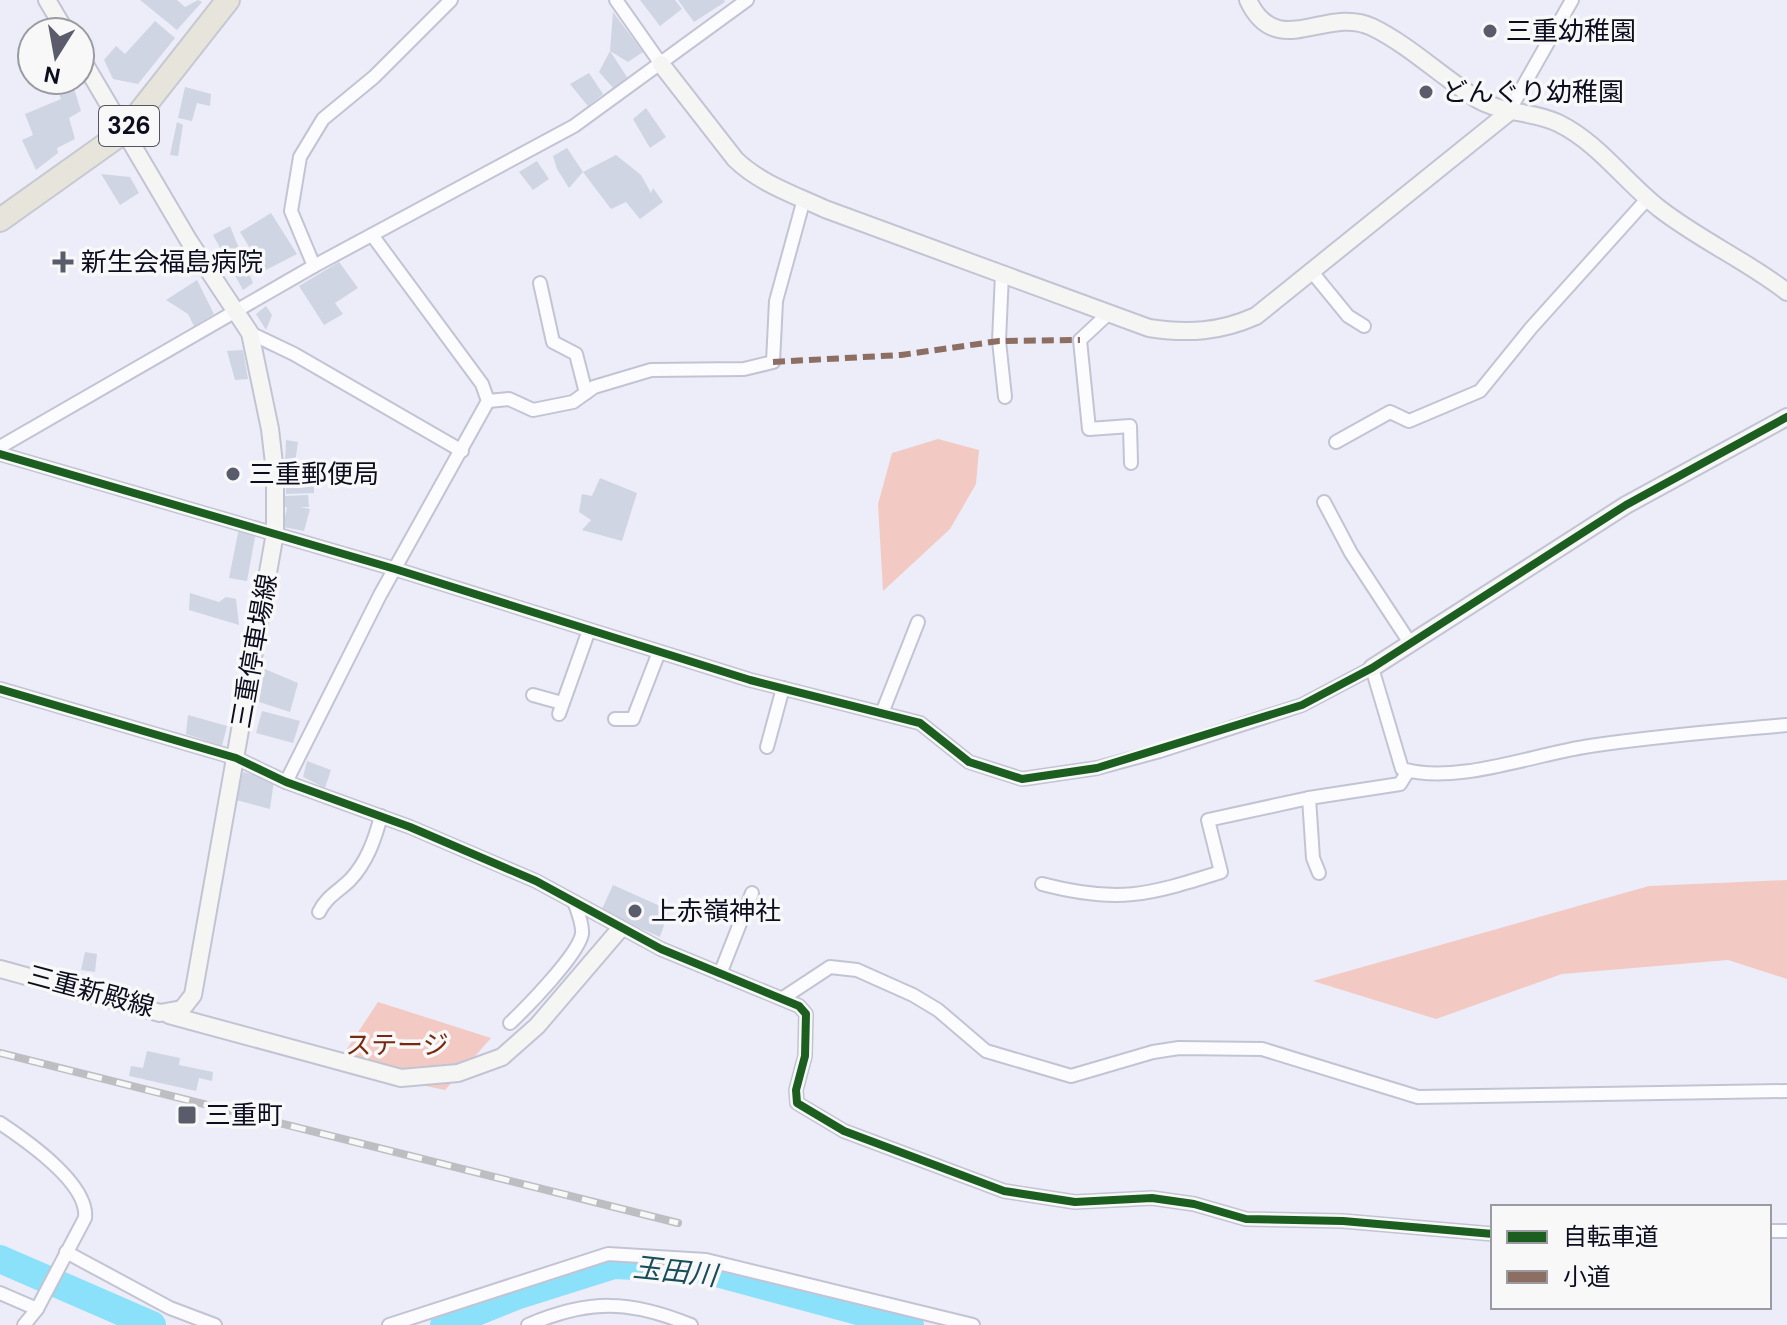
<svg xmlns="http://www.w3.org/2000/svg" width="1787" height="1325" font-family="'DM Sans','Noto Sans JP',sans-serif">
  <style>
    .green { fill: #f2cac3 }
    .lines { fill: none; stroke-linecap: round; stroke-linejoin: round }
    .river { stroke: #8be0fa; stroke-width: 28 }
    .building { fill: #cfd5e3 }
    .street-casing { stroke: #c3c4d3; stroke-width: 16 }
    .secondary-casing { stroke: #c3c4d3; stroke-width: 20 }
    .highway-casing { stroke: #c7c8d0; stroke-width: 26 }
    .street { stroke: #fcfcfe; stroke-width: 12 }
    .secondary { stroke: #f5f5f4; stroke-width: 16 }
    .highway { stroke: #e6e4db; stroke-width: 22 }
    .rail-casing { stroke: #bebec2; stroke-width: 8 }
    .rail { stroke: #f8f8f8; stroke-width: 5; stroke-dasharray: 15; stroke-linecap: butt }
    .quiet { stroke: #8d6e63; stroke-width: 6; stroke-dasharray: 12 6; stroke-linecap: butt }
    .cycleway-casing { stroke: #f8f8f8; stroke-width: 13 }
    .cycleway { stroke: #1b5e20; stroke-width: 8 }
    .poi-dot { fill: #5a5b6b; stroke: #f8f8f8; stroke-width: 3 }
    .labels { text-anchor: middle; stroke-width: 7; stroke-linejoin: round; paint-order: stroke }
    .shield { fill: #f8f8f8; stroke: #535460; stroke-width: 2 }
    .shield-label { font-size: 24px; font-weight: bold; fill: #0c0d1f }
    .poi-label { font-size: 26px; fill: #0c0d1f; stroke: #f8f8f8; text-anchor: start }
    .street-label { font-size: 26px; fill: #0c0d1f; stroke: #f8f8f8 }
    .park-label { font-size: 26px; fill: #78290f; stroke: #f8f8f8 }
    .water-label { font-size: 28px; font-style: italic; fill: #174c59; stroke: #f8f8f8 }
  </style>
  <rect width="100%" height="100%" fill="#ecedf9"/>
  <!-- green -->
  <g class="green">
    <polygon points="938,439 979,450 976,484 950,529 883,591 878,504 892,453"/>
    <polygon points="1787,880 1787,979 1728,960 1562,974 1436,1019 1313,981 1649,886"/>
    <polygon points="378,1002 491,1038 445,1090 335,1067"/>
  </g>
  <g class="lines">
    <!-- river -->
    <g class="river">
      <polyline points="0,1259 152,1325"/>
      <polyline points="444,1325 516,1296 614,1265 702,1269 910,1325"/>
    </g>
  </g>
  <!-- building -->
  <g class="building">
    <polygon points="140,0 177,0 185,7 198,0 202,2 177,30"/>
    <polygon points="640,0 675,0 682,9 660,26"/>
    <polygon points="678,0 724,0 725,2 694,22"/>
    <polygon points="613,12 643,52 628,62 610,51"/>
    <polygon points="155,21 175,38 138,84 113,79 104,60 116,46 125,54"/>
    <polygon points="610,51 627,77 615,90 599,72"/>
    <polygon points="589,73 603,94 588,106 570,84"/>
    <polygon points="72,82 81,111 69,118 75,139 57,148 58,153 36,170 22,140 33,135 25,114 61,99 56,86"/>
    <polygon points="185,87 211,94 210,106 197,103 192,121 178,118"/>
    <polygon points="646,108 666,137 650,148 633,119"/>
    <polygon points="177,122 183,125 178,156 170,155"/>
    <polygon points="567,148 583,172 569,188 557,169 553,156"/>
    <polygon points="616,155 641,175 651,193 653,188 663,202 640,219 626,202 611,209 583,172"/>
    <polygon points="537,161 549,179 533,190 519,172"/>
    <polygon points="101,174 130,177 139,193 120,205"/>
    <polygon points="271,213 297,254 264,271 240,232"/>
    <polygon points="230,226 253,283 243,290 213,235"/>
    <polygon points="339,262 358,288 335,303 343,314 324,325 299,286"/>
    <polygon points="197,280 214,314 194,326 188,314 166,300"/>
    <polygon points="266,306 272,315 266,330 256,314"/>
    <polygon points="243,350 248,379 235,380 227,351"/>
    <polygon points="286,440 298,442 294,469 314,469 314,493 286,494 285,469 294,469 285,461"/>
    <polygon points="600,478 637,493 622,541 582,530 591,520 579,512 582,494 592,496"/>
    <polygon points="308,495 309,507 300,507 310,509 304,531 283,527 287,507 284,507 285,496"/>
    <polygon points="239,528 256,532 247,581 229,578"/>
    <polygon points="190,593 219,602 226,597 236,599 239,625 189,610"/>
    <polygon points="257,661 264,663 260,667 298,683 290,712 253,700 260,667 256,667"/>
    <polygon points="262,711 300,721 293,743 256,733"/>
    <polygon points="188,715 227,726 222,746 186,734"/>
    <polygon points="307,761 331,770 325,788 303,777"/>
    <polygon points="243,772 274,780 270,809 236,800"/>
    <polygon points="613,885 669,910 660,937 601,911"/>
    <polygon points="85,952 97,954 95,972 81,970"/>
    <polygon points="147,1051 180,1058 179,1065 213,1072 212,1081 199,1078 196,1091 129,1076 131,1066 143,1068"/>
  </g>
  <g class="lines">
    <!-- street casing -->
    <g class="street-casing">
      <g id="street">
        <polyline points="616,0 661,64"/>
        <polyline points="1508,113 1572,0"/>
        <polyline points="314,266 291,211 300,157 323,119 374,77 451,0"/>
        <polyline points="1312,272 1348,316 1364,326"/>
        <polyline points="1002,274 999,341 1005,397"/>
        <polyline points="540,283 553,342 576,354 586,393"/>
        <polyline points="1109,313 1080,340 1089,429 1130,426 1131,463"/>
        <polyline points="250,333 294,354 462,451"/>
        <polyline points="488,401 509,399 533,410 573,402 594,387 651,370 744,369 773,362 776,301 804,199"/>
        <polyline points="1336,442 1390,412 1409,421 1480,391 1531,328 1648,198"/>
        <polyline points="0,447 314,266 574,126 747,0"/>
        <path d="M 0,454 L 395,569 L 750,680 L 920,723 L 969,762 L 1022,779 L 1097,768 L 1160,751 L 1302,705 L 1372,668 L 1402,769 C 1457,785 1534,754 1590,746 C 1656,736 1721,731 1787,725"/>
        <polyline points="1324,502 1351,553 1410,643"/>
        <polyline points="0,689 236,758 286,782 410,827 536,881 661,949 799,1006 806,1014 805,1056 796,1090 797,1103 844,1131 1004,1191 1075,1202 1152,1198 1194,1204 1246,1219 1343,1221 1493,1234"/>
        <polyline points="533,695 562,703"/>
        <polyline points="882,713 918,622"/>
        <polyline points="559,714 589,630"/>
        <polyline points="615,719 633,719 659,652"/>
        <polyline points="767,747 783,688"/>
        <polyline points="286,782 380,595 488,401 482,384 372,235"/>
        <polyline points="1309,798 1313,858 1319,873"/>
        <path d="M 1042,884 C 1118,904 1148,895 1221,872 L 1208,820 L 1309,798 L 1400,784 L 1408,771"/>
        <path d="M 319,912 C 326,897 339,891 350,880 C 367,862 375,839 381,816"/>
        <polyline points="720,974 752,893"/>
        <polyline points="783,998 830,967 857,970 913,995 938,1010 986,1051 1071,1076 1153,1052 1179,1048 1262,1049 1418,1097 1787,1091"/>
        <path d="M 510,1023 C 526,1008 578,955 582,934 C 583,926 578,912 575,904"/>
        <path d="M 0,1123 C 27,1141 89,1184 85,1218 L 37,1309 L 24,1325"/>
        <polyline points="1769,1231 1787,1231"/>
        <polyline points="66,1252 170,1308 215,1325"/>
        <polyline points="0,1293 37,1309"/>
        <polyline points="389,1325 608,1254 706,1260 973,1325"/>
        <path d="M 528,1325 C 589,1299 630,1300 691,1325"/>
      </g>
    </g>
    <!-- secondary casing -->
    <g class="secondary-casing">
      <g id="secondary">
        <polyline points="47,0 66,32"/>
        <path d="M 1248,0 C 1277,62 1326,5 1372,27 C 1409,45 1442,77 1477,99 C 1503,114 1533,111 1558,123 C 1599,143 1625,182 1660,209 C 1700,240 1747,261 1787,292"/>
        <path d="M 661,64 L 735,159 C 759,183 795,195 825,209 L 1149,328 C 1188,334 1220,332 1256,316 L 1508,113"/>
        <polyline points="1372,668 1626,505 1787,417"/>
        <polyline points="0,969 160,1013 182,1009 193,995 275,533 275,472 270,429 250,333 189,241 80,56"/>
        <polyline points="169,1015 401,1078 458,1073 502,1057 537,1026 620,929"/>
      </g>
    </g>
    <!-- highway casing -->
    <g class="highway-casing">
      <polyline id="highway" points="0,220 125,131 228,0"/>
    </g>
    <!-- street -->
    <use href="#street" class="street"/>
    <!-- secondary -->
    <use href="#secondary" class="secondary"/>
    <!-- highway -->
    <use href="#highway" class="highway"/>
    <!-- rail casing -->
    <g class="rail-casing">
      <polyline id="rail" points="0,1053 678,1223"/>
    </g>
    <!-- rail -->
    <use href="#rail" class="rail"/>
    <!-- quiet -->
    <polyline class="quiet" points="773,362 901,355 999,341 1080,340"/>
    <!-- cycleway casing -->
    <g class="cycleway-casing">
      <g id="cycleway">
        <polyline points="0,454 395,569 750,680 920,723 969,762 1022,779 1097,768 1302,705 1372,668 1626,505 1787,417"/>
        <polyline points="0,689 236,758 286,782 410,827 536,881 661,949 799,1006 806,1014 805,1056 796,1090 797,1103 844,1131 1004,1191 1075,1202 1152,1198 1194,1204 1246,1219 1343,1221 1493,1234"/>
      </g>
    </g>
    <!-- cycleway -->
    <use href="#cycleway" class="cycleway"/>
  </g>
  <!-- markers -->
  <g class="poi-dot">
    <circle cx="1490" cy="31" r="8"/>
    <circle cx="1426" cy="92" r="8"/>
    <path d="M59 250h8v8h8v8h-8v8h-8v-8h-8v-8h8z"/>
    <circle cx="233" cy="474" r="8"/>
    <circle cx="635" cy="911" r="8"/>
    <rect x="177" y="1105" width="20" height="20" rx="4"/>
  </g>
  <g class="labels">
    <!-- shield labels -->
    <rect class="shield" x="99" y="106" width="60" height="40" rx="6"/>
    <g class="shield-label">
      <text x="129" y="134">326</text>
    </g>
    <!-- poi labels -->
    <g class="poi-label">
      <text x="1506" y="40">三重幼稚園</text>
      <text x="1442" y="101">どんぐり幼稚園</text>
      <text x="81" y="271">新生会福島病院</text>
      <text x="249" y="483">三重郵便局</text>
      <text x="651" y="920">上赤嶺神社</text>
      <text x="205" y="1124">三重町</text>
    </g>
    <!-- street labels -->
    <g class="street-label">
      <text transform="translate(254 651) rotate(-80)" y="9">三重停車場線</text>
      <text transform="translate(91 991) rotate(15)" y="9">三重新殿線</text>
    </g>
    <!-- park labels -->
    <g class="park-label">
      <text x="397" y="1054">ステージ</text>
    </g>
    <!-- water labels -->
    <g class="water-label">
      <text transform="translate(675 1271) rotate(6)" y="10">玉田川</text>
    </g>
  </g>
  <!-- legend -->
  <rect x="1491" y="1205" width="280" height="104" fill="#f8f8f8" stroke="#9a9aa1" stroke-width="2"/>
  <rect x="1507" y="1231" width="40" height="12" fill="#1b5e20" stroke="#9a9aa1" stroke-width="2"/>
  <text x="1563" y="1245" font-size="24" fill="#0c0d1f">自転車道</text>
  <rect x="1507" y="1271" width="40" height="12" fill="#8d6e63" stroke="#9a9aa1" stroke-width="2"/>
  <text x="1563" y="1285" font-size="24" fill="#0c0d1f">小道</text>
  <!-- north arrow -->
  <g transform="translate(56 56) rotate(191)"><circle r="38" fill="#f8f8f8" stroke="#9a9aa1" stroke-width="2"/>
  <path d="M0-6L14 30L0 20L-14 30Z" fill="#5a5b6b"/>
  <text y="-12" font-size="22" font-weight="bold" text-anchor="middle" fill="#0c0d1f">N</text>
  </g>
</svg>
